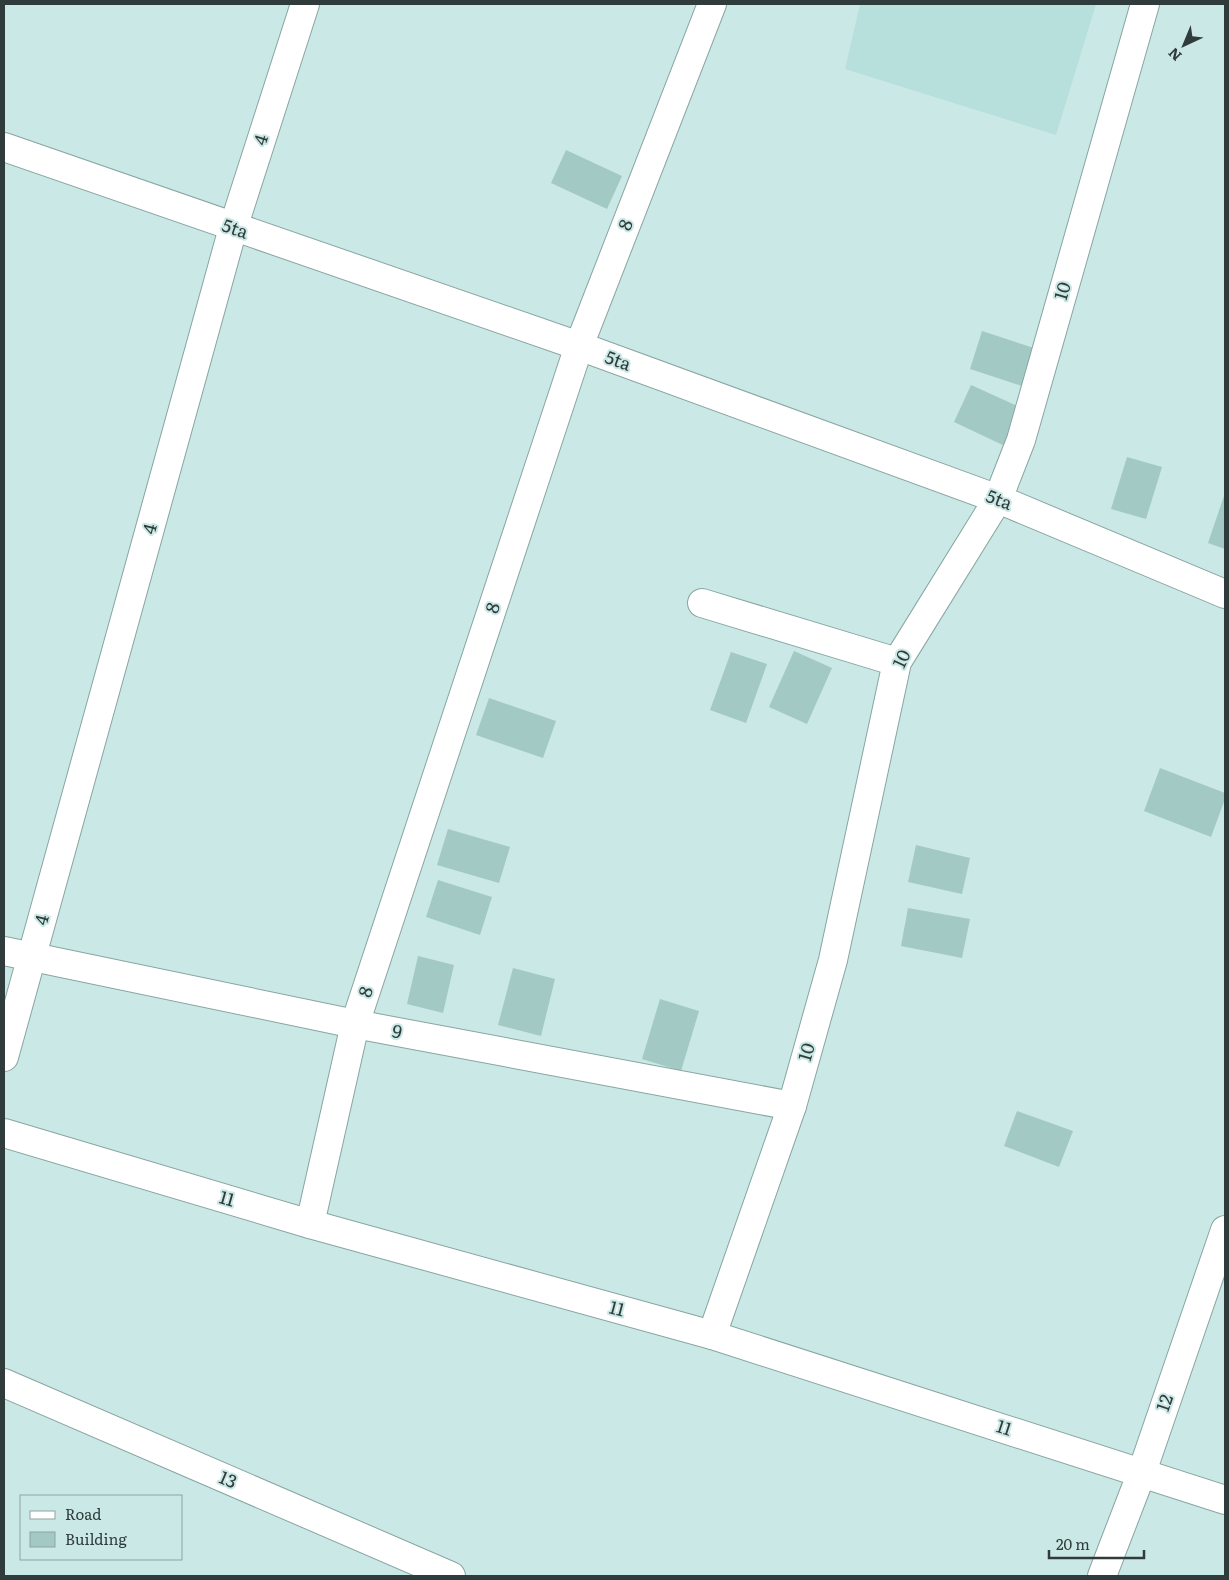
<svg xmlns="http://www.w3.org/2000/svg" width="1229" height="1580" font-family="Literata,serif">
  <style>
    .built { fill: #b7dfdb }
    .building { fill: #a3c9c5 }
    .lines { fill: none; stroke-linecap: round; stroke-linejoin: round }
    .minor-casing { stroke: #88a5a2; stroke-width: 30 }
    .minor { stroke: #fff; stroke-width: 28 }
    .labels { text-anchor: middle; stroke-width: 4; stroke-linejoin: round; paint-order: stroke }
    .street-label { font-size: 18px; fill: #303c3b; stroke: #cae8e5 }
  </style>
  <rect width="100%" height="100%" fill="#cae8e5"/>
  <!-- built -->
  <polygon class="built" points="860,4 1096,4 1056,135 845,69"/>
  <!-- building -->
  <g class="building">
    <polygon points="566,150 622,176 607,209 551,183"/>
    <polygon points="982,331 1040,350 1028,388 970,369"/>
    <polygon points="971,385 1024,409 1007,447 954,422"/>
    <polygon points="1127,457 1162,467 1146,519 1111,509"/>
    <polygon points="1225,493 1225,549 1208,543"/>
    <polygon points="794,651 832,668 807,724 769,707"/>
    <polygon points="731,652 767,664 746,723 710,710"/>
    <polygon points="489,698 556,721 543,758 476,735"/>
    <polygon points="1160,768 1225,793 1225,799 1211,837 1144,811"/>
    <polygon points="448,829 510,847 499,883 437,865"/>
    <polygon points="916,845 970,858 962,894 908,882"/>
    <polygon points="438,880 492,897 480,935 426,917"/>
    <polygon points="908,908 970,919 962,958 901,946"/>
    <polygon points="418,956 454,965 443,1013 407,1004"/>
    <polygon points="513,968 555,979 541,1036 498,1025"/>
    <polygon points="660,999 699,1011 681,1071 642,1059"/>
    <polygon points="1017,1111 1073,1131 1059,1167 1004,1146"/>
  </g>
  <g class="lines">
    <!-- minor casing -->
    <g class="minor-casing">
      <g id="minor">
        <polyline points="4,147 579,346 998,499 1225,594"/>
        <polyline points="702,603 897,662"/>
        <polyline points="4,951 355,1024 792,1106"/>
        <polyline points="4,1057 233,228 305,4"/>
        <polyline points="4,1133 310,1224 712,1335 1225,1500"/>
        <polyline points="310,1224 355,1024 579,346 712,4"/>
        <polyline points="712,1335 792,1106 833,960 897,662 998,499 1021,440 1145,4"/>
        <polyline points="4,1383 451,1576"/>
        <polyline points="1102,1576 1142,1472 1225,1230"/>
      </g>
    </g>
    <!-- minor -->
    <use href="#minor" class="minor"/>
  </g>
  <g class="labels">
    <!-- street labels -->
    <g class="street-label">
      <text transform="translate(261 140) rotate(-72)" y="6">4</text>
      <text transform="translate(626 225) rotate(-69)" y="6">8</text>
      <text transform="translate(235 229) rotate(19)" y="6">5ta</text>
      <text transform="translate(1063 291) rotate(-74)" y="6">10</text>
      <text transform="translate(618 361) rotate(20)" y="6">5ta</text>
      <text transform="translate(999 500) rotate(21)" y="6">5ta</text>
      <text transform="translate(150 529) rotate(-75)" y="6">4</text>
      <text transform="translate(493 608) rotate(-72)" y="6">8</text>
      <text transform="translate(902 659) rotate(-65)" y="6">10</text>
      <text transform="translate(42 920) rotate(-75)" y="6">4</text>
      <text transform="translate(366 992) rotate(-72)" y="6">8</text>
      <text transform="translate(397 1032) rotate(11)" y="6">9</text>
      <text transform="translate(807 1052) rotate(-74)" y="6">10</text>
      <text transform="translate(227 1199) rotate(16)" y="6">11</text>
      <text transform="translate(617 1309) rotate(15)" y="6">11</text>
      <text transform="translate(1165 1403) rotate(-71)" y="6">12</text>
      <text transform="translate(1004 1428) rotate(18)" y="6">11</text>
      <text transform="translate(228 1480) rotate(23)" y="6">13</text>
    </g>
  </g>
  <!-- border -->
  <rect width="1229" height="1580" fill="none" stroke="#303c3b" stroke-width="10"/>
  <!-- legend -->
  <rect x="20" y="1495" width="162" height="65" fill="#cae8e5" stroke="#8ca3a1"/>
  <rect x="30" y="1511" width="25" height="8" fill="#ffffff" stroke="#8ca3a1"/>
  <text x="65" y="1520" font-size="15" fill="#303c3b">Road</text>
  <rect x="30" y="1532" width="25" height="15" fill="#a3c9c5" stroke="#8ca3a1"/>
  <text x="65" y="1545" font-size="15" fill="#303c3b">Building</text>
  <!-- north arrow -->
  <g transform="translate(1184 45) rotate(224)" stroke="#cae8e5" stroke-width="4" paint-order="stroke">
  <path d="M0-4L9 19L0 12L-9 19Z" fill="#303c3b"/>
  <text y="-8" font-size="14" font-weight="bold" text-anchor="middle" fill="#303c3b">N</text>
  </g>
  <!-- scale -->
  <path d="M1049 1550v8h95v-8" fill="none" stroke="#303c3b" stroke-width="2.5"/>
  <text x="1056" y="1550" font-size="15" fill="#303c3b" stroke="#cae8e5" stroke-width="4" paint-order="stroke">20 m</text>
</svg>
